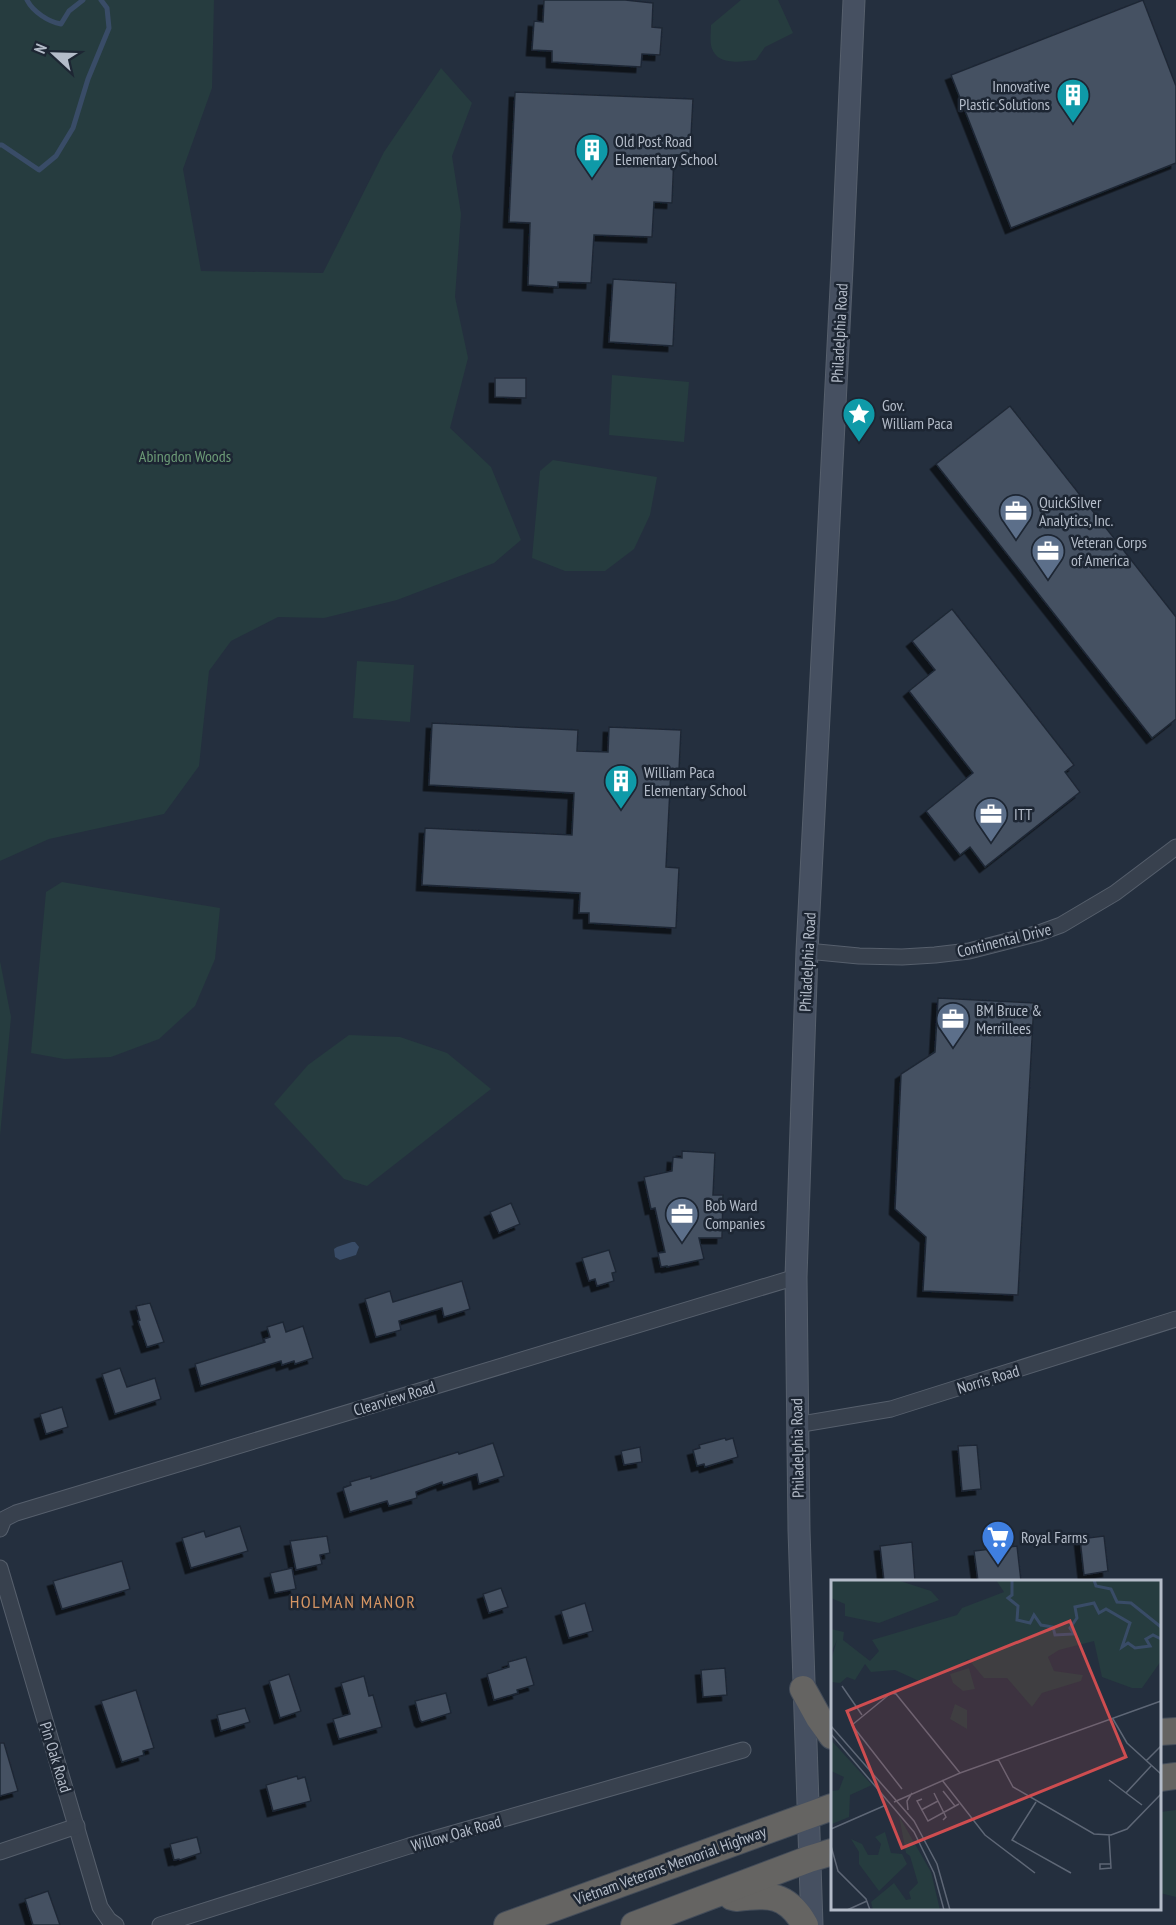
<svg xmlns="http://www.w3.org/2000/svg" width="1176" height="1925" font-family="'PT Sans Narrow',sans-serif">
  <style>
    .green { fill: #263c3f }
    .water { fill: #394c67 }
    .lines { fill: none; stroke-linecap: round; stroke-linejoin: round }
    .stream { stroke: #394c67; stroke-width: 5 }
    .building { fill: #455162; stroke: #1f2835; stroke-width: 1.5; filter: url(#shadow) }
    .minor-casing { stroke: #565f6c; stroke-width: 17 }
    .secondary-casing { stroke: #565f6c; stroke-width: 23 }
    .trunk-casing { stroke: #434c59; stroke-width: 28 }
    .minor { stroke: #38414e; stroke-width: 15 }
    .secondary { stroke: #465061; stroke-width: 21 }
    .trunk { stroke: #656462; stroke-width: 26 }
    .labels { text-anchor: middle; stroke-width: 5; stroke-linejoin: round; paint-order: stroke }
    .poi-label { font-size: 16px; fill: #b4bcc9; stroke: #1d2633; text-anchor: start }
    .street-label { font-size: 16px; fill: #b4bcc9; stroke: #1d2633 }
    .park-label { font-size: 16px; fill: #6b9a76; stroke: #1d2633 }
    .neighbourhood-label { font-size: 18px; letter-spacing: 1.5px; fill: #d59563; stroke: #1d2633 }
    .inset-river { fill: none; stroke: #394c67; stroke-width: 3 }
    .inset-road { fill: none; stroke: #5e6776; stroke-width: 1.5 }
    .view { fill: #ce4d50; fill-opacity: 0.15; stroke: #ce4d50; stroke-width: 3 }
    .inset-edge { fill: none; stroke: #b4bcc9; stroke-width: 3 }
  </style>
  <defs>
    <filter id="shadow"><feDropShadow dx="-5.5" dy="5.5" stdDeviation="0" flood-color="#0009"/></filter>
  </defs>
  <rect width="100%" height="100%" fill="#242f3e"/>
  <!-- green -->
  <g class="green">
    <polygon points="0,0 214,0 212,88 183,169 201,271 323,273 384,152 441,68 472,103 452,156 461,214 455,297 468,358 450,428 491,467 521,540 494,563 397,600 324,618 278,617 231,641 209,671 199,766 164,814 49,839 0,861"/>
    <path d="M 741,0 L 778,0 L 793,33 L 765,47 L 756,60 C 740,62 715,66 711,45 C 710,39 711,31 711,25 Z"/>
    <polygon points="612,375 689,382 684,442 609,435"/>
    <polygon points="553,460 657,477 650,515 634,549 605,571 565,571 532,558 540,471"/>
    <polygon points="357,661 414,665 410,722 353,718"/>
    <polygon points="62,882 220,908 215,959 195,1006 159,1039 111,1057 64,1059 31,1053 46,892"/>
    <polygon points="0,961 11,1017 0,1136"/>
    <polygon points="349,1035 400,1037 447,1053 491,1089 367,1186 344,1179 274,1104 308,1065"/>
    <polygon points="1176,1810 1176,1897 1160,1893 1160,1812"/>
  </g>
  <!-- water -->
  <polygon class="water" points="352,1242 355,1242 359,1247 356,1255 340,1260 335,1257 334,1249 337,1247"/>
  <g class="lines">
    <!-- stream -->
    <g class="stream">
      <path d="M 27,0 C 33,12 49,22 61,24 L 69,11 L 83,0"/>
      <polyline points="0,145 2,145 39,170 56,156 73,128 88,79 109,28 107,8 101,0"/>
    </g>
  </g>
  <!-- building -->
  <g class="building">
    <polygon points="544,0 625,0 653,3 652,27 662,28 660,55 642,54 641,67 552,62 552,51 532,50 534,21 543,22"/>
    <polygon points="1143,0 1176,86 1176,163 1011,228 951,75"/>
    <polygon points="515,92 693,99 690,155 674,155 672,203 654,202 652,237 594,235 591,283 558,282 558,287 528,285 530,223 509,222"/>
    <polygon points="613,279 676,283 673,346 609,342"/>
    <polygon points="495,378 526,378 526,398 495,397"/>
    <polygon points="1010,406 1176,617 1176,719 1152,738 936,464"/>
    <polygon points="952,609 1074,765 1065,772 1080,792 985,867 970,847 960,855 926,811 973,773 909,691 935,670 912,641"/>
    <polygon points="432,723 578,730 577,751 608,752 609,727 681,730 679,770 671,769 666,867 679,868 676,928 589,923 589,913 579,913 580,893 422,885 425,828 572,835 574,793 429,785"/>
    <polygon points="938,998 1034,1003 1018,1295 923,1291 926,1237 895,1209 901,1074 935,1052"/>
    <polygon points="682,1151 715,1153 713,1195 723,1195 722,1238 699,1238 704,1259 667,1267 667,1266 661,1267 658,1253 665,1252 655,1208 651,1209 644,1177 672,1171 673,1157 682,1158"/>
    <polygon points="511,1203 520,1224 499,1233 490,1212"/>
    <polygon points="609,1250 616,1272 612,1273 614,1281 597,1286 595,1279 589,1281 582,1258"/>
    <polygon points="462,1281 470,1309 444,1317 442,1308 399,1321 401,1330 376,1337 365,1299 390,1291 393,1302"/>
    <polygon points="150,1303 164,1342 147,1347 138,1321 140,1320 136,1306"/>
    <polygon points="283,1322 286,1332 303,1326 313,1358 295,1364 294,1361 282,1365 281,1361 201,1386 195,1364 265,1342 264,1339 270,1337 267,1327"/>
    <polygon points="120,1368 127,1387 155,1378 161,1399 115,1414 102,1374"/>
    <polygon points="62,1407 68,1427 46,1434 40,1414"/>
    <polygon points="725,1438 726,1440 733,1438 738,1457 705,1467 704,1464 697,1466 693,1450 700,1448 699,1445"/>
    <polygon points="493,1443 504,1476 479,1484 477,1474 443,1485 442,1482 416,1492 417,1498 389,1506 387,1501 350,1512 343,1488 351,1485 350,1482 371,1476 371,1479 458,1452 459,1454"/>
    <polygon points="977,1445 981,1489 962,1491 958,1446"/>
    <polygon points="640,1447 642,1462 624,1465 621,1451"/>
    <polygon points="240,1526 248,1551 191,1568 182,1538 204,1531 206,1537"/>
    <polygon points="327,1536 330,1553 320,1555 322,1564 296,1570 290,1541"/>
    <polygon points="1104,1536 1108,1571 1084,1575 1080,1539"/>
    <polygon points="912,1542 915,1581 884,1581 880,1546"/>
    <polygon points="1017,1546 1021,1581 978,1581 974,1551"/>
    <polygon points="122,1561 130,1589 62,1609 53,1581"/>
    <polygon points="292,1568 296,1589 275,1593 270,1573"/>
    <polygon points="501,1588 508,1607 489,1613 483,1594"/>
    <polygon points="585,1603 593,1631 569,1638 561,1611"/>
    <polygon points="526,1657 534,1685 517,1690 518,1693 494,1700 487,1674 509,1667 508,1662"/>
    <polygon points="725,1668 727,1695 703,1697 701,1670"/>
    <polygon points="289,1674 301,1711 280,1718 269,1681"/>
    <polygon points="364,1676 369,1696 373,1695 382,1727 339,1739 333,1719 350,1714 341,1683"/>
    <polygon points="136,1690 154,1748 143,1751 144,1755 122,1762 101,1701"/>
    <polygon points="446,1693 451,1713 422,1722 420,1720 415,1701"/>
    <polygon points="245,1708 250,1722 221,1731 217,1715"/>
    <polygon points="0,1743 4,1743 18,1791 0,1796"/>
    <polygon points="297,1776 298,1779 305,1777 311,1801 273,1811 266,1785"/>
    <polygon points="197,1837 201,1853 180,1860 179,1859 174,1860 170,1844"/>
    <polygon points="48,1891 60,1925 33,1925 25,1899"/>
  </g>
  <g class="lines">
    <!-- minor casing -->
    <g class="minor-casing">
      <g id="minor">
        <polyline points="807,951 859,956 902,957 935,955 969,951 1039,933 1061,925 1115,893 1176,847"/>
        <polyline points="796,1425 891,1409 1176,1319"/>
        <polyline points="0,1529 4,1519 16,1513 796,1277"/>
        <polyline points="0,1568 100,1907 109,1920 116,1925"/>
        <polyline points="0,1852 77,1826"/>
        <polyline points="160,1925 409,1846 743,1750"/>
      </g>
    </g>
    <!-- secondary casing -->
    <g class="secondary-casing">
      <polyline id="secondary" points="812,1925 799,1530 796,1277 807,951 842,268 854,0"/>
    </g>
    <!-- trunk casing -->
    <g class="trunk-casing">
      <g id="trunk">
        <polyline points="803,1689 819,1718 832,1736"/>
        <polyline points="1160,1732 1176,1731"/>
        <polyline points="1160,1778 1176,1776"/>
        <path d="M 732,1897 L 736,1898 C 768,1894 787,1893 805,1925"/>
        <polyline points="507,1925 832,1807"/>
        <polyline points="634,1925 809,1859 832,1852"/>
      </g>
    </g>
    <!-- minor -->
    <use href="#minor" class="minor"/>
    <!-- secondary -->
    <use href="#secondary" class="secondary"/>
    <!-- trunk -->
    <use href="#trunk" class="trunk"/>
  </g>
  <!-- icons -->
  <defs>
    <g id="building-pin" transform="scale(1.725)"><path d="M0 17L-7.5 6A9.5 9.5 0 1 1 7.5 6Z" fill="#0f9aa8" stroke="#1d2633"/><path d="M-4-6H4V6H1V3H-1V6H-4ZM-2.5-4.3h1.7v1.8h-1.7ZM.8-4.3h1.7v1.8H.8ZM-2.5-1h1.7V.8h-1.7ZM.8-1h1.7V.8H.8Z" fill="#fff"/></g>
    <g id="sight-pin" transform="scale(1.725)"><path d="M0 17L-7.5 6A9.5 9.5 0 1 1 7.5 6Z" fill="#0f9aa8" stroke="#1d2633"/><path d="M0-6L1.8-2.2L6-1.7L2.9 1.2L3.7 5.4L0 3.3L-3.7 5.4L-2.9 1.2L-6-1.7L-1.8-2.2Z" fill="#fff"/></g>
    <g id="office-pin" transform="scale(1.725)"><path d="M0 17L-7.5 6A9.5 9.5 0 1 1 7.5 6Z" fill="#5c6f8a" stroke="#1d2633"/><path d="M-6-3h4V-5.5h4V-3h4V5H-6ZM-1-4.5V-3h2v-1.5ZM-6 0V1H6V0Z" fill="#fff"/></g>
    <g id="supermarket-pin" transform="scale(1.725)"><path d="M0 17L-7.5 6A9.5 9.5 0 1 1 7.5 6Z" fill="#3f7fe0" stroke="#1d2633"/><path d="M-6-5.5h2.5l.6 2H6L4.5 2H-2.5L-4.4-4H-6ZM-1.5 3.2a1.3 1.3 0 1 0 .1 0ZM3 3.2a1.3 1.3 0 1 0 .1 0Z" fill="#fff"/></g>
  </defs>
  <g fill-rule="evenodd">
    <use href="#building-pin" x="1073" y="95"/>
    <use href="#building-pin" x="592" y="150"/>
    <use href="#sight-pin" x="859" y="414"/>
    <use href="#office-pin" x="1016" y="511"/>
    <use href="#office-pin" x="1048" y="551"/>
    <use href="#building-pin" x="621" y="781"/>
    <use href="#office-pin" x="991" y="814"/>
    <use href="#office-pin" x="953" y="1019"/>
    <use href="#office-pin" x="682" y="1214"/>
    <use href="#supermarket-pin" x="998" y="1537"/>
  </g>
  <g class="labels">
    <!-- poi labels -->
    <g class="poi-label">
      <text x="1050" y="92" text-anchor="end">Innovative<tspan x="1050" dy="18">Plastic Solutions</tspan></text>
      <text x="615" y="147">Old Post Road<tspan x="615" dy="18">Elementary School</tspan></text>
      <text x="882" y="411">Gov.<tspan x="882" dy="18">William Paca</tspan></text>
      <text x="1039" y="508">QuickSilver<tspan x="1039" dy="18">Analytics, Inc.</tspan></text>
      <text x="1071" y="548">Veteran Corps<tspan x="1071" dy="18">of America</tspan></text>
      <text x="644" y="778">William Paca<tspan x="644" dy="18">Elementary School</tspan></text>
      <text x="1014" y="820">ITT</text>
      <text x="976" y="1016">BM Bruce &amp;<tspan x="976" dy="18">Merrillees</tspan></text>
      <text x="705" y="1211">Bob Ward<tspan x="705" dy="18">Companies</tspan></text>
      <text x="1021" y="1543">Royal Farms</text>
    </g>
    <!-- street labels -->
    <g class="street-label">
      <text transform="translate(839 333) rotate(-87)" y="6">Philadelphia Road</text>
      <text transform="translate(1004 940) rotate(-14)" y="6">Continental Drive</text>
      <text transform="translate(807 962) rotate(-87)" y="6">Philadelphia Road</text>
      <text transform="translate(988 1379) rotate(-17)" y="6">Norris Road</text>
      <text transform="translate(394 1398) rotate(-17)" y="6">Clearview Road</text>
      <text transform="translate(797 1448) rotate(-91)" y="6">Philadelphia Road</text>
      <text transform="translate(56 1757) rotate(73)" y="6">Pin Oak Road</text>
      <text transform="translate(456 1833) rotate(-16)" y="6">Willow Oak Road</text>
      <text transform="translate(670 1865) rotate(-20)" y="6">Vietnam Veterans Memorial Highway</text>
    </g>
    <!-- park labels -->
    <g class="park-label">
      <text x="185" y="462">Abingdon Woods</text>
    </g>
    <!-- neighbourhood labels -->
    <g class="neighbourhood-label">
      <text x="353" y="1608">HOLMAN MANOR</text>
    </g>
  </g>
  <!-- overview -->
  <g transform="translate(831 1580)">
    <rect width="330" height="330" fill="#242f3e"/>
    <path d="M 0,0 L 66,0 L 100,11 L 108,20 L 48,43 L 14,36 L 14,24 L 0,18 ZM 165,0 L 330,0 L 330,81 L 311,108 L 301,108 L 271,97 L 263,61 L 228,70 L 217,77 L 223,91 L 252,95 L 250,101 L 211,113 L 201,127 L 176,98 L 153,98 L 137,79 L 122,90 L 88,101 L 64,90 L 40,92 L 34,84 L 24,100 L 16,97 L 9,103 L 0,102 L 0,80 L 6,60 L 0,73 L 0,49 L 13,52 L 12,60 L 39,81 L 48,71 L 41,60 L 126,35 L 131,28 L 173,12 ZM 138,88 L 144,109 L 132,111 L 122,103 L 119,94 ZM 124,124 L 136,130 L 136,149 L 119,139 ZM 0,160 L 41,205 L 19,215 L 18,237 L 1,244 L 0,211 L 8,210 L 13,197 L 0,191 ZM 68,236 L 100,292 L 109,330 L 42,330 L 40,322 L 63,303 L 75,320 L 80,319 L 78,312 L 87,303 L 79,276 L 75,273 ZM 54,252 L 60,273 L 71,274 L 76,284 L 48,311 L 28,284 L 28,272 L 20,259 L 31,264 L 37,275 L 47,275 L 50,264 L 44,257 Z" fill="#263c3f"/>
    <path class="inset-river" d="M 181,0 L 181,15 L 177,18 L 187,26 L 186,40 L 199,43 L 203,35 L 210,45 L 222,47 L 224,55 L 243,54 L 239,48 L 246,38 L 244,27 L 263,23 L 268,33 L 275,29 L 299,43 L 291,67 L 297,63 L 304,68 L 319,66 L 315,59 L 322,55 L 330,59M 263,0 L 265,6 L 280,9 L 286,22 L 300,23 L 330,47"/>
    <path class="inset-road" d="M 11,106 L 31,135M 282,139 L 296,163 L 330,194M 0,146 L 83,241 L 106,284 L 119,330M 0,154 L 83,252 L 103,293 L 113,330M 167,179 L 182,207 L 263,254 L 280,255 L 296,249 L 330,214M 315,181 L 330,166M 111,200 L 154,255 L 204,293M 278,200 L 295,213M 71,209 L 21,145 L 60,113 L 65,114 L 129,193M 112,211 L 124,226M 103,213 L 115,237 L 112,240M 91,219 L 86,221 L 97,241 L 128,224M 63,222 L 129,193 L 330,121M 205,222 L 181,260 L 240,293M 311,225 L 295,213 L 320,186M 77,230 L 76,221 L 81,213M 90,230 L 107,221M 0,249 L 55,225M 278,255 L 280,288 L 269,289 L 269,284 L 279,284M 0,266 L 7,291 L 35,319 L 39,330M 16,330 L 36,321"/>
    <path class="view" d="M 239,41 L 295,177 L 71,268 L 16,131 Z"/>
    <rect width="330" height="330" class="inset-edge"/>
  </g>
  <!-- north arrow -->
  <g transform="translate(54 54) rotate(292)" stroke="#1d2633" stroke-width="4.5" paint-order="stroke">
  <path d="M0-4.5L10 22L0 15L-10 22Z" fill="#b4bcc9"/>
  <text y="-9" font-size="16" font-weight="bold" text-anchor="middle" fill="#b4bcc9">N</text>
  </g>
</svg>
